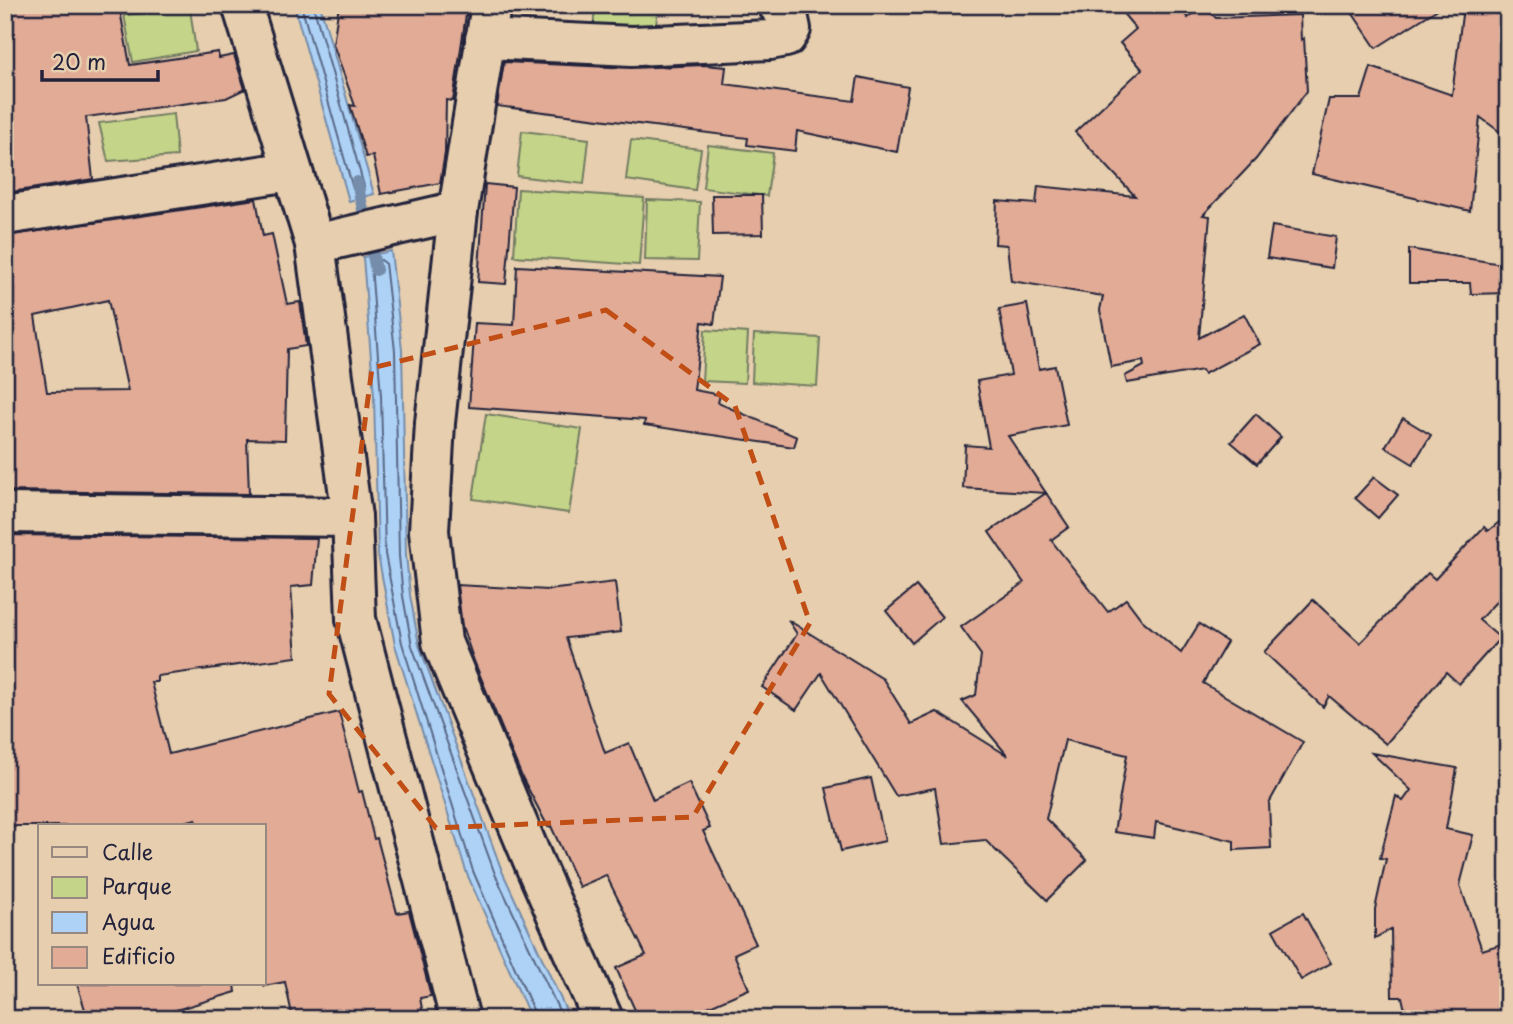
<svg xmlns="http://www.w3.org/2000/svg" width="1513" height="1024" font-family="'Playpen Sans',sans-serif">
  <style>
    .green { fill: #c4d589; stroke: #737c62; stroke-width: 2 }
    .water { fill: #add2f6; stroke: #758cab; stroke-width: 2 }
    .lines { fill: none; stroke-linecap: round; stroke-linejoin: round }
    .shore { stroke: #5a6886; stroke-width: 2 }
    .stream { stroke: #758cab; stroke-width: 12 }
    .building { fill: #e1ab96; stroke: #22223b; stroke-width: 2; fill-rule: evenodd }
    .street-casing { stroke: #22223b; stroke-width: 44 }
    .street { stroke: #e6ceae; stroke-width: 38 }
    .marked { fill: none; stroke: #c04e15; stroke-width: 5; stroke-dasharray: 14 9; stroke-linejoin: round }
  </style>
  <rect width="100%" height="100%" fill="#e6ceae"/>
  <filter id="ink" filterUnits="userSpaceOnUse"><feTurbulence type="fractalNoise" baseFrequency=".0143" numOctaves="2"/><feDisplacementMap in="SourceGraphic" scale="14" xChannelSelector="R" yChannelSelector="G"/><feConvolveMatrix kernelMatrix="1 2 1 2 8 2 1 2 1" color-interpolation-filters="sRGB"/></filter>
  <g filter="url(#ink)">
    <!-- green -->
    <g class="green">
      <polygon points="595,5 658,7 655,36 593,32"/>
      <polygon points="190,9 196,51 133,62 124,15"/>
      <polygon points="173,114 177,156 108,161 99,123"/>
      <polygon points="522,131 589,139 584,184 517,176"/>
      <polygon points="631,140 701,149 695,190 626,180"/>
      <polygon points="708,145 773,153 767,196 703,188"/>
      <polygon points="518,189 644,198 639,265 514,256"/>
      <polygon points="647,200 700,202 697,261 645,260"/>
      <polygon points="705,330 748,333 745,383 702,381"/>
      <polygon points="754,334 820,338 817,386 752,382"/>
      <polygon points="486,414 582,429 569,513 473,499"/>
    </g>
    <!-- water -->
    <g class="water">
      <polygon points="294,5 320,5 374,194 349,201"/>
      <polygon points="391,251 402,350 406,555 410,595 419,645 502,871 570,1019 531,1019 467,874 395,645 378,555 374,396 363,257"/>
    </g>
    <g class="lines">
      <!-- shore -->
      <g class="shore">
        <polyline points="301,5 353,189 357,192 363,190 364,186 313,5"/>
        <polyline points="537,1019 473,871 402,643 385,554 381,396 371,265 373,262 381,260 385,263 395,351 399,556 403,596 412,646 495,874 563,1019"/>
      </g>
      <!-- stream -->
      <polyline class="stream" points="357,182 376,270"/>
    </g>
    <!-- building -->
    <g class="building">
      <polygon points="5,5 119,5 130,65 218,52 219,58 234,55 245,89 226,98 86,117 93,179 5,193"/>
      <polygon points="339,5 451,5 467,8 453,101 446,100 445,153 440,183 381,194 373,156 366,157 350,105 355,106 333,44"/>
      <polygon points="1116,5 1177,5 1188,18 1203,5 1216,18 1300,15 1301,40 1304,38 1307,91 1256,159 1203,215 1210,216 1199,338 1244,314 1260,344 1204,374 1202,370 1127,383 1125,376 1144,366 1143,361 1111,367 1100,310 1103,296 1011,281 1007,245 995,244 997,201 1036,204 1038,186 1135,196 1075,132 1142,69 1120,43 1136,29"/>
      <polygon points="1347,5 1444,5 1376,48"/>
      <polygon points="1463,7 1508,16 1508,138 1480,117 1470,211 1312,174 1329,99 1361,99 1371,67 1452,95"/>
      <polygon points="504,62 631,68 704,65 726,67 724,84 854,101 858,77 908,87 897,152 797,131 795,151 747,145 748,138 497,106"/>
      <polygon points="485,184 514,187 506,284 478,282"/>
      <polygon points="712,195 762,195 763,234 713,235"/>
      <path d="M 256,199 L 263,236 L 272,234 L 287,304 L 300,302 L 306,346 L 287,349 L 285,440 L 247,439 L 249,494 L 5,491 L 5,236 ZM 108,300 L 128,391 L 47,392 L 35,316 Z"/>
      <polygon points="1272,226 1336,237 1332,268 1267,258"/>
      <polygon points="1409,249 1508,265 1508,293 1471,294 1470,283 1409,283"/>
      <polygon points="517,266 720,277 714,324 702,322 694,390 720,395 718,403 797,437 794,447 644,425 645,420 469,407 475,323 514,325"/>
      <polygon points="1027,304 1039,369 1055,366 1067,425 1008,436 1046,493 963,488 965,445 989,447 977,381 1011,375 999,309"/>
      <polygon points="1256,414 1281,437 1257,464 1231,442"/>
      <polygon points="1403,418 1431,435 1413,464 1385,447"/>
      <polygon points="1374,477 1398,495 1378,518 1355,498"/>
      <polygon points="1046,493 1069,527 1051,540 1108,612 1126,599 1142,620 1181,653 1199,624 1227,642 1203,683 1303,742 1269,803 1271,848 1234,850 1234,841 1156,822 1154,838 1114,832 1127,755 1065,740 1046,819 1087,860 1047,900 985,840 944,844 935,788 896,796 821,673 796,710 762,687 797,634 788,620 883,679 911,724 937,712 1008,756 962,701 976,695 981,655 961,627 1024,583 989,532"/>
      <polygon points="1508,515 1508,589 1479,620 1500,638 1459,684 1446,672 1386,744 1329,696 1323,707 1264,652 1313,600 1360,643 1428,573 1435,579 1484,527 1488,531"/>
      <polygon points="5,535 317,538 313,585 291,587 296,657 157,676 157,682 151,682 169,754 339,712 359,792 362,791 374,839 377,838 397,913 409,911 431,996 420,998 424,1019 293,1019 285,982 264,986 264,826 198,826 196,819 168,826 5,826"/>
      <polygon points="615,582 621,632 566,638 605,753 629,743 653,800 689,783 710,828 703,831 756,944 734,954 749,989 680,1019 639,1019 616,968 646,955 606,875 579,887 551,826 548,827 522,777 474,661 462,626 457,585 548,590"/>
      <polygon points="916,586 942,617 912,643 886,611"/>
      <polygon points="1372,753 1457,768 1446,829 1473,835 1460,885 1482,950 1508,942 1508,1019 1407,1019 1402,997 1392,997 1391,929 1375,938 1375,909 1386,859 1380,858 1396,796 1403,801 1411,790"/>
      <polygon points="871,778 885,841 841,851 826,788"/>
      <polygon points="1303,913 1331,963 1301,980 1273,930"/>
      <polygon points="77,984 235,984 236,992 146,1019 88,1019"/>
    </g>
    <g class="lines">
      <!-- street casing -->
      <g class="street-casing">
        <g id="street">
          <polyline points="242,5 315,244 352,517 356,619 460,1019"/>
          <polyline points="491,5 458,211 435,423 429,531 442,642 537,870 603,1019"/>
          <polyline points="485,39 632,46 770,40 786,37 791,29 788,15 778,5"/>
          <polyline points="5,215 291,171"/>
          <polyline points="315,244 458,211"/>
          <polyline points="5,513 352,517"/>
        </g>
      </g>
      <!-- street -->
      <use href="#street" class="street"/>
    </g>
  </g>
  <!-- marked area -->
  <path class="marked" d="M 606,310 L 735,406 L 810,623 L 693,817 L 436,828 L 329,694 L 372,368 Z"/>
  <!-- margin -->
  <rect width="1513" height="1024" fill="none" stroke="#e6ceae" stroke-width="28"/>
  <rect x="14" y="14" width="1485" height="996" fill="none" stroke="#22223b" stroke-width="2.5" filter="url(#ink)"/>
  <!-- legend -->
  <rect x="38" y="824" width="228" height="161" fill="#e6ceae" stroke="#988980" stroke-width="2"/>
  <rect x="52" y="847" width="35" height="10" fill="#e6ceae" stroke="#988980" stroke-width="2"/>
  <text x="102" y="860" font-size="21" fill="#22223b">Calle</text>
  <rect x="52" y="877" width="35" height="21" fill="#c4d589" stroke="#988980" stroke-width="2"/>
  <text x="102" y="894" font-size="21" fill="#22223b">Parque</text>
  <rect x="52" y="912" width="35" height="21" fill="#add2f6" stroke="#988980" stroke-width="2"/>
  <text x="102" y="930" font-size="21" fill="#22223b">Agua</text>
  <rect x="52" y="947" width="35" height="21" fill="#e1ab96" stroke="#988980" stroke-width="2"/>
  <text x="102" y="964" font-size="21" fill="#22223b">Edificio</text>
  <!-- scale -->
  <path d="M42 70v10h116v-10" fill="none" stroke="#22223b" stroke-width="3.5"/>
  <text x="52" y="70" font-size="21" fill="#22223b" stroke="#e6ceae" stroke-width="5" paint-order="stroke">20 m</text>
</svg>
